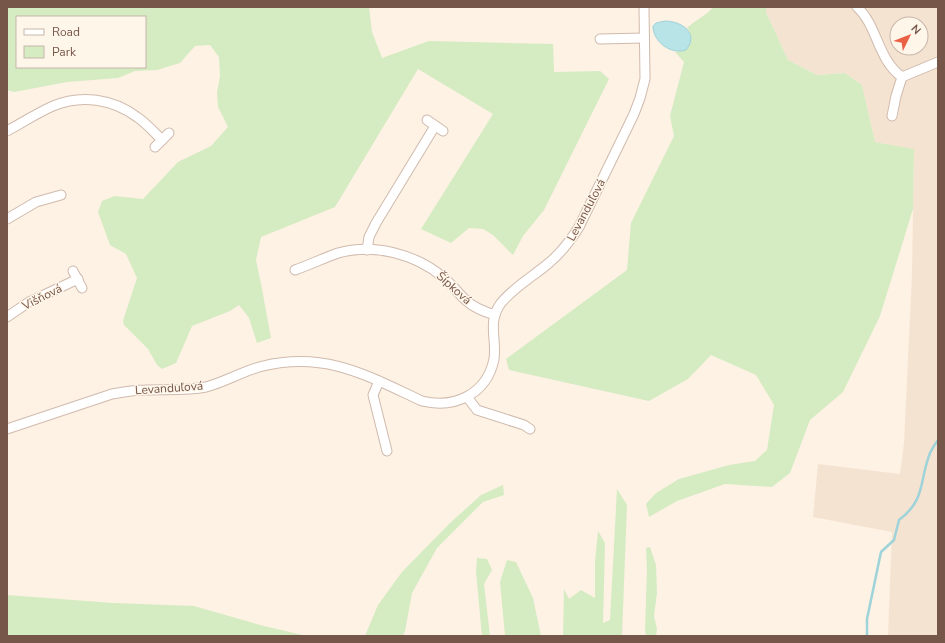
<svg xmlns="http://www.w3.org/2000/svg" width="945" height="643" font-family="'Nunito Sans',sans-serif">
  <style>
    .residential { fill: #f5e3d2; fill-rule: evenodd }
    .green { fill: #d5ebc2; fill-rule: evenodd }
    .water { fill: #b8e3e7; stroke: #9ed3d9 }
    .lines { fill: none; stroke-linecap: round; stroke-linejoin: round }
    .stream { stroke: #9ed3d9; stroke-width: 2.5 }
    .minor-casing { stroke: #d0baad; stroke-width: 11 }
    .minor { stroke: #fff; stroke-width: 9 }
    .labels { text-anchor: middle; stroke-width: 3; stroke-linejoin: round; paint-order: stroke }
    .street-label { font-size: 12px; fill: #765649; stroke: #fff6ea }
  </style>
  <rect width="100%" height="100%" fill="#fdf2e4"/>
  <!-- residential -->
  <path class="residential" d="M 766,7 L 938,7 L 938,636 L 888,636 L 892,532 L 813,517 L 818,464 L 900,474 L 904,443 L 912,273 L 914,150 L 875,142 L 862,85 L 845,73 L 817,75 L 788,60 L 766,12 ZM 897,24 L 921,24 L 921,48 L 897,48 Z"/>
  <!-- green -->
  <g class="green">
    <path d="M 7,7 L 369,7 L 372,32 L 382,58 L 429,41 L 553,44 L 554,72 L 600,71 L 609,79 L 544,210 L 523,236 L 513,255 L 493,235 L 483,229 L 469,228 L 451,243 L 421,229 L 493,114 L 418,69 L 335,207 L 261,237 L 256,260 L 262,289 L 271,338 L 257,343 L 249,318 L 239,305 L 230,311 L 192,326 L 176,363 L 162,369 L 157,365 L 148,349 L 124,325 L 123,321 L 137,278 L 126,254 L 110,245 L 98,212 L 102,201 L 115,196 L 143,199 L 178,162 L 211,146 L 228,127 L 218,107 L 217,93 L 220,76 L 219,57 L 210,45 L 195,46 L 180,63 L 157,70 L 135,71 L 118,78 L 67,82 L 14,92 L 7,90 ZM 17,17 L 145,17 L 145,67 L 17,67 Z"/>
    <path d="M 713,7 L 766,7 L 766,12 L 788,60 L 817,75 L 845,73 L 862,85 L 875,142 L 914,149 L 913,209 L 880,316 L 843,392 L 810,420 L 790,473 L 772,487 L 725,484 L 677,501 L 649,517 L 646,504 L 656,493 L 679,479 L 729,465 L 755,461 L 767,450 L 774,405 L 756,375 L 711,355 L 688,379 L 649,401 L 509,370 L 506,359 L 627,270 L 631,223 L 674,136 L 670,116 L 684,62 L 675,52 L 686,50 L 690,32 L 687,28 C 695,20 706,16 713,7 Z"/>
    <polygon points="503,485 504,495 483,502 437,548 412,593 405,631 403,636 365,636 378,605 402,572 450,523 481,495"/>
    <polygon points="617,489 627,505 622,636 563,636 564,589 569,599 581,590 595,598 595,561 598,531 605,543 603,623 610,620"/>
    <polygon points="650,547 656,565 657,593 654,616 657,629 656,636 646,636 645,630 647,570 646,548"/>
    <polygon points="477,558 487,559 492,570 484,584 490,636 482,636 476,572"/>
    <polygon points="507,560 516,562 533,598 541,636 505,636 500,582"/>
    <polygon points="7,595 113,603 194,606 264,626 307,636 7,636"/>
  </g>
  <!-- water -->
  <path class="water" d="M 665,21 C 681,21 700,33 686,50 C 671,55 653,42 653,26 L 656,23 Z"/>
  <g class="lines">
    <!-- stream -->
    <path class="stream" d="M 867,636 L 867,619 L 881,552 L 894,540 L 899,520 C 926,500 919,481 930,453 C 932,449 935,444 938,440"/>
    <!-- minor casing -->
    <g class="minor-casing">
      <g id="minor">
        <path d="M 857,7 C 878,26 877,59 902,77"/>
        <polyline points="600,39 644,38"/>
        <polyline points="892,116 896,96 902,77 938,62"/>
        <polyline points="427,120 443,131"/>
        <path d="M 7,131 C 22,123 37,113 53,106 C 81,94 113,99 137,117 C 146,123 154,132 162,140"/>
        <polyline points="155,147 169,133"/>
        <polyline points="7,219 36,202 61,195"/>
        <polyline points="367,250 369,237 376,223 435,126"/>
        <path d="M 295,270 C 309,265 324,258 338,253 C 374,243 416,254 444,278 C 453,285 459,295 468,302 C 476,309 485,312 495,315"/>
        <polyline points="73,271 82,288"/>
        <polyline points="7,317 29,302 78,279"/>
        <polyline points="379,381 373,395 387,451"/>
        <polyline points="467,397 477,410 524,425 530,429"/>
        <path d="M 7,429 L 112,394 C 123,392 134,390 145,390 C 165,389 186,391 206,387 C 225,382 243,371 263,366 C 326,351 368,376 422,401 C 455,409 487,394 494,359 C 497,339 487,322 501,303 C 515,286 534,276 550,262 C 562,252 570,241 579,227 L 634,114 L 640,98 L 645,79 L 644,7"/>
      </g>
    </g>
    <!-- minor -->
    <use href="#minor" class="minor"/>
  </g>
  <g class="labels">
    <!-- street labels -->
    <g class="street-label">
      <text transform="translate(586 210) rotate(-62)" y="4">Levanduľová</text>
      <text transform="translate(454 288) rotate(42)" y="4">Šípková</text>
      <text transform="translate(42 297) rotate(-27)" y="4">Višňová</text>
      <text transform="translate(169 388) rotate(-4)" y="4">Levanduľová</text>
    </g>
  </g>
  <!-- border -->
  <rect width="945" height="643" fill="none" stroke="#765649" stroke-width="16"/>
  <!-- legend -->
  <rect x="16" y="16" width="130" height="52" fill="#fff6ea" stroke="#c8b6aa"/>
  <rect x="24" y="29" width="20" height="6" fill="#ffffff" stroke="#c8b6aa"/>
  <text x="52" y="36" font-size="12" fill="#765649">Road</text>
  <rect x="24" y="46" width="20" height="12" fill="#d5ebc2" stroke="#c8b6aa"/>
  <text x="52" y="56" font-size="12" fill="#765649">Park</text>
  <!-- north arrow -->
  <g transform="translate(909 36) rotate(47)"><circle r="19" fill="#fff6ea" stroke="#c8b6aa"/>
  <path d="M0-3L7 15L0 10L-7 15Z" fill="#ea6146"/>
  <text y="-6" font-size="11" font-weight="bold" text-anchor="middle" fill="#765649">N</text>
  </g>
</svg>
